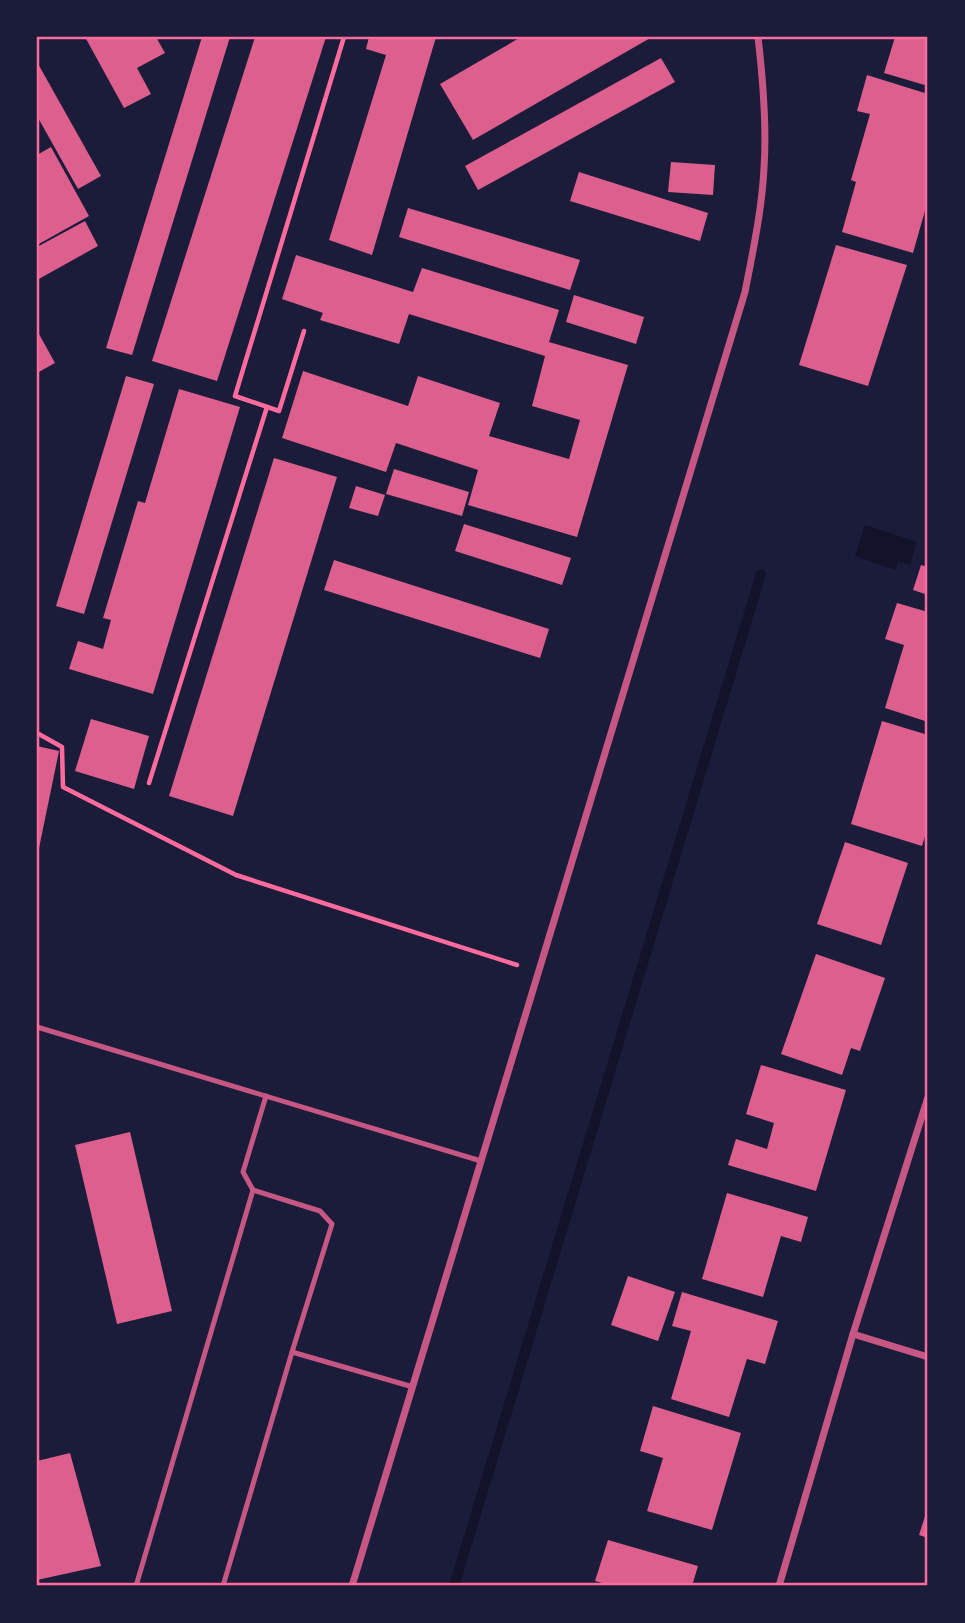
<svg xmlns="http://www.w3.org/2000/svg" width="965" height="1623" font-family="'Nunito Sans',sans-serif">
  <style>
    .water { fill: #12122b }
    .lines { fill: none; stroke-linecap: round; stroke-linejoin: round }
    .stream { stroke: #12122b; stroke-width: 10 }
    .building { fill: #dd5f8e }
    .path { stroke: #ff6b9d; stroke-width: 4.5 }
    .service { stroke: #c65784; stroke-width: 5 }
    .minor { stroke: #c65784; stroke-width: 7 }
    .neatline { fill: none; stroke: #ff6b9d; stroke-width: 2.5 }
  </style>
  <rect width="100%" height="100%" fill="#1b1b3a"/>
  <!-- water -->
  <polygon class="water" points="865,525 917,542 910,565 898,561 895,570 855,556"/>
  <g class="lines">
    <!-- stream -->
    <polyline class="stream" points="454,1586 761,574"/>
  </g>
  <!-- building -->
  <g class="building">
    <polygon points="85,37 156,37 165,53 137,68 151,94 124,108"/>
    <polygon points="202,37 230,37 132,355 106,348"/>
    <polygon points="255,37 326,37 217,381 152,361"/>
    <polygon points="369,37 436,37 372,255 329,240 386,55 366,49"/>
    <polygon points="521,37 652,37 473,140 440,84"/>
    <polygon points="895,37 928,37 928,86 884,73"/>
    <polygon points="661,58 675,82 478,190 465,166"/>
    <polygon points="37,62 101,176 78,189 37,116"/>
    <polygon points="867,75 928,94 928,200 913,253 842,232 856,182 851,180 870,114 857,111"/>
    <polygon points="51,147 89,216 37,245 37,155"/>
    <polygon points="671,162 715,165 713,195 668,192"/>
    <polygon points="579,172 708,213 700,241 570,201"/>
    <polygon points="408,208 580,260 570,290 399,237"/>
    <polygon points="85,221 98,246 37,280 37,247"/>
    <polygon points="836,245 907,265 868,386 799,365"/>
    <polygon points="296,255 413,292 422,268 559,310 549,342 628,365 577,537 468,505 478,470 396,443 386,472 282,438 303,371 408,406 418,376 500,403 489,436 569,459 580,420 532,406 545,356 409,314 399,344 320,320 323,313 282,299"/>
    <polygon points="574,295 644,317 636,344 566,322"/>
    <polygon points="39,334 55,363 37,373 37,336"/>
    <polygon points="126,376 154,384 84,614 56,606"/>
    <polygon points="179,389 240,407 153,694 69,669 78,641 103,649 111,620 103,618 138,501 145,503"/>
    <polygon points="274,458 337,477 233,816 169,796"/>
    <polygon points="394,469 469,492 462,516 386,494"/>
    <polygon points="356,486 385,495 378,516 349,508"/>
    <polygon points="464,524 571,558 562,585 455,551"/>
    <polygon points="334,560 549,629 540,658 324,590"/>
    <polygon points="921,565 928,567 928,595 913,590"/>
    <polygon points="897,603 928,612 928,722 885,708 904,645 885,639"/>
    <polygon points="91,719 149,736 134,789 75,771"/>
    <polygon points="882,721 928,735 928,827 922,846 851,824"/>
    <polygon points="37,746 59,751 38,853 37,853"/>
    <polygon points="845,842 908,863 881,945 817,924"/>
    <polygon points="816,954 885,978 860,1051 851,1048 842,1075 781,1054"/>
    <polygon points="761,1065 846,1090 816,1191 728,1165 736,1139 767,1149 774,1123 746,1114"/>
    <polygon points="130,1132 172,1311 117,1324 75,1145"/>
    <polygon points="727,1193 808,1217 801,1242 781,1236 763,1297 702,1279"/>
    <polygon points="628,1276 675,1292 658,1341 611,1325"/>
    <polygon points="682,1292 778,1321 765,1364 747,1359 729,1417 671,1399 691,1331 672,1326"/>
    <polygon points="653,1406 741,1433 712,1530 647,1511 663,1458 640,1451"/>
    <polygon points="70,1453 101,1566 37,1580 37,1461"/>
    <polygon points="928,1507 928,1538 919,1535"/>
    <polygon points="608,1540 698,1566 692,1586 613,1586 595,1581"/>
  </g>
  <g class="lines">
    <!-- path -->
    <g class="path">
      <polyline points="304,331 279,411 235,396 344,37"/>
      <polyline points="37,733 62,747 63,787 236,875 517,965"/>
      <polyline points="149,783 267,407"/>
    </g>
    <!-- service -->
    <g class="service">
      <polyline points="37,1027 481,1161"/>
      <polyline points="266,1096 243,1172 253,1190 320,1211 332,1224 292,1352"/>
      <polyline points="136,1586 253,1190"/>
      <polyline points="223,1586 292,1352 413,1387"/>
    </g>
    <!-- minor -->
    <g class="minor">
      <polyline points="853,1334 928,1357"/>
      <path d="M 352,1586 L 745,292 C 753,251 762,209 764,168 C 767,124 763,80 758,37"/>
      <polyline points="779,1586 853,1334 928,1097"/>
    </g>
  </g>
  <!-- border -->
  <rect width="965" height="1623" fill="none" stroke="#1b1b3a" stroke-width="77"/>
  <rect x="38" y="38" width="888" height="1546" class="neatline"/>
</svg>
